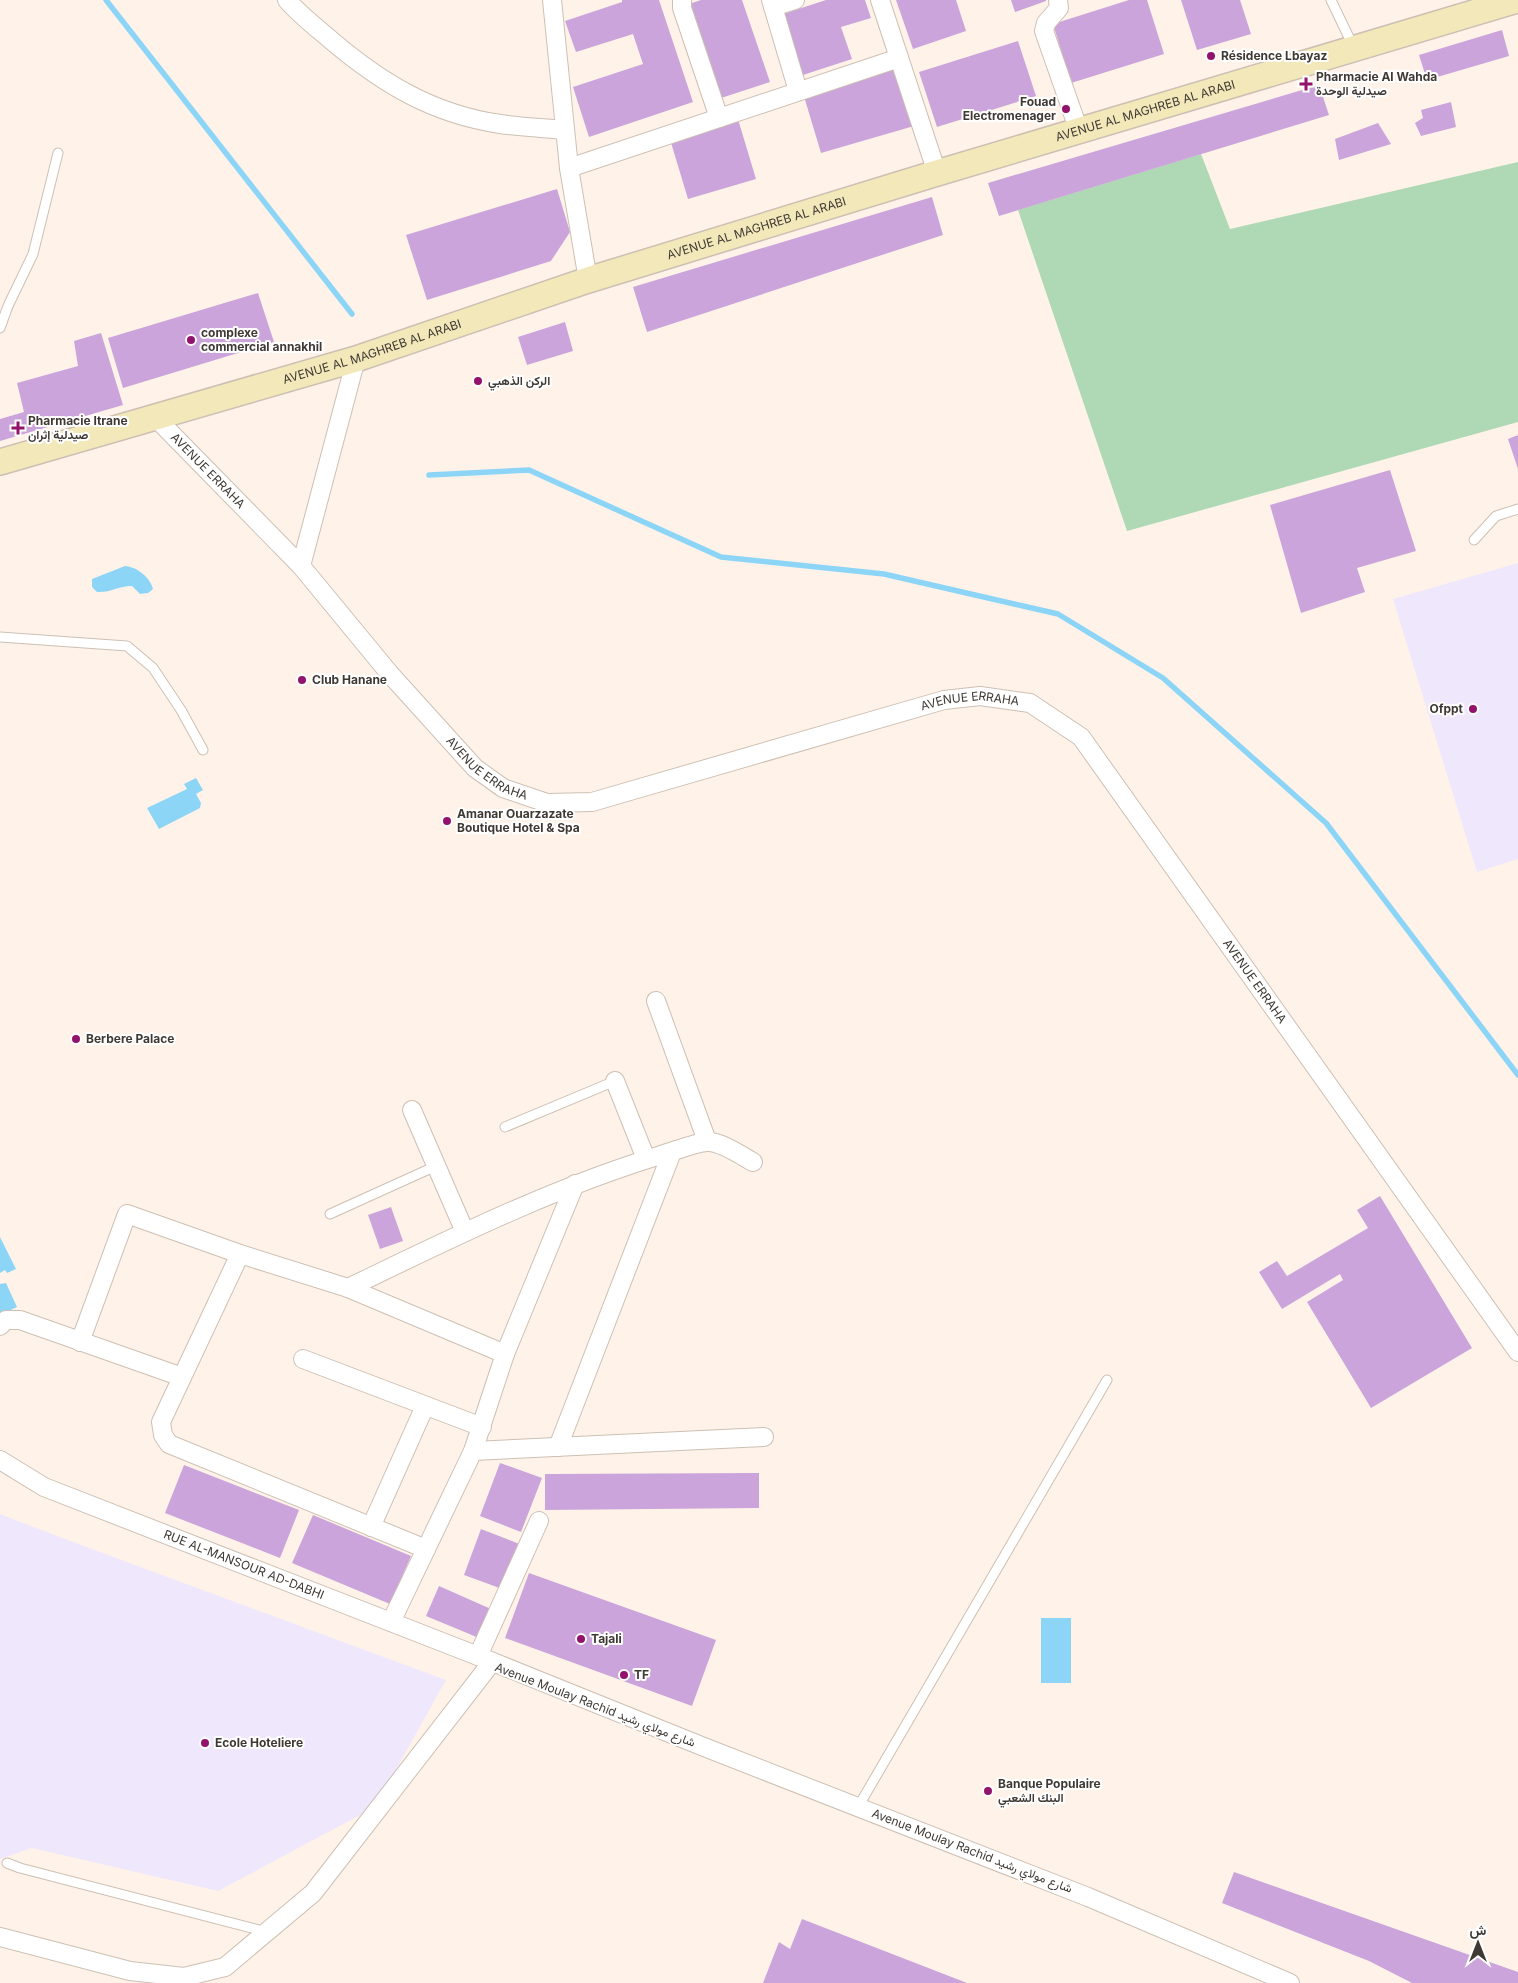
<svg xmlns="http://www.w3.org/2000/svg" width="1518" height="1983" font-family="Inter,Vazirmatn,sans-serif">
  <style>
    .education { fill: #efe7fc }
    .green { fill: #afd8b5 }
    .water { fill: #8dd5f7 }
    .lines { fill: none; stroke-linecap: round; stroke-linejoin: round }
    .stream { stroke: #8dd5f7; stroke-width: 5.5 }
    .building { fill: #caa4da }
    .service-casing { stroke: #cdbfb3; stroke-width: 11 }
    .minor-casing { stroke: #cdbfb3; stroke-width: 20 }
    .secondary-casing { stroke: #cdbfb3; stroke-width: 28 }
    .service { stroke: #fff; stroke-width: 9 }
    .minor { stroke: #fff; stroke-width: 18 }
    .secondary { stroke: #f3e8ba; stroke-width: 25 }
    .poi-dot { fill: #93126c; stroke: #fff; stroke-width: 2 }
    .labels { text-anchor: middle; stroke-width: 4; stroke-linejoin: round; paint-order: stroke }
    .poi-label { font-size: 12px; font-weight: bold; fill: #3f3934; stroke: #fff; text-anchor: start }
    .street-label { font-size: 12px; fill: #3f3934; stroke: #fff }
  </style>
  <rect width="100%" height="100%" fill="#fff3e9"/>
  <!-- education -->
  <g class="education">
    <polygon points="1518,563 1518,859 1477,872 1393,599"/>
    <polygon points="0,1514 65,1539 446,1680 375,1807 218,1891 32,1848 0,1859"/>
  </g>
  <!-- green -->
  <polygon class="green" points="1201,154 1230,229 1518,162 1518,422 1127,531 1018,210"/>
  <!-- water -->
  <g class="water">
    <path d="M 125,566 C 137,567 150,577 153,589 L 148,593 L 140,594 L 132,586 C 118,586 110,593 97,592 L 92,587 L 92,579 Z"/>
    <polygon points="196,778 203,790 196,794 201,803 200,808 159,829 147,808 187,789 184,784"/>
    <polygon points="0,1237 16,1269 7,1273 5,1270 0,1273"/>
    <polygon points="6,1283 17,1307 0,1315 0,1284"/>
    <rect x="1041" y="1618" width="30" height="65"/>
  </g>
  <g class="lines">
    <!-- stream -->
    <g class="stream">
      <polyline points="106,0 352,314"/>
      <polyline points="429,475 529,470 721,557 884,574 1058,614 1163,678 1326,823 1518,1075"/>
    </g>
  </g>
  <!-- building -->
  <g class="building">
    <polygon points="622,0 659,0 693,102 589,137 573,87 643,64 633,34 576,52 565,21 622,2"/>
    <polygon points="701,0 742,0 770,82 721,98 689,4"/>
    <polygon points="826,0 865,0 871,18 841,27 852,59 803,75 783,14"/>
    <polygon points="896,0 956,0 966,31 913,49"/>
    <polygon points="1011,0 1046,0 1046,1 1015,12"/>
    <polygon points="1129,0 1147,0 1164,54 1071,83 1053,24"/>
    <polygon points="1181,0 1240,0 1251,34 1197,50"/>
    <polygon points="1502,30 1509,56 1427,80 1419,55"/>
    <polygon points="1018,41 1036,96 937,127 919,72"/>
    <polygon points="896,66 914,126 821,153 803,93"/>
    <polygon points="1319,85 1329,115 999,216 988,183"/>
    <polygon points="1451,102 1456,127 1421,136 1415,123 1423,118 1421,110"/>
    <polygon points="737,116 756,179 688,199 669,136"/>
    <polygon points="1378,123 1391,144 1339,160 1335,139"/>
    <polygon points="557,189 570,232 551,261 427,300 406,235"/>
    <polygon points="932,197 943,235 647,332 633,287"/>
    <polygon points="258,293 274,342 123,388 108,338"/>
    <polygon points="565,322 573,351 527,365 518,337"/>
    <polygon points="101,333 123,405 0,441 0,419 24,412 17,383 78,366 74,341"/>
    <polygon points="1518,435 1518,469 1508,439"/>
    <polygon points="1390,470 1416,551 1357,568 1365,592 1301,613 1270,505"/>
    <polygon points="1380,1196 1472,1348 1371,1408 1307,1302 1343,1280 1340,1274 1282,1309 1259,1272 1277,1261 1287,1276 1368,1228 1357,1210"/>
    <polygon points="391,1207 403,1241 380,1249 368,1215"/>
    <polygon points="500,1463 542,1478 521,1532 480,1516"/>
    <polygon points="184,1465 299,1510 280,1558 165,1513"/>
    <polygon points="759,1473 759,1508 545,1510 545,1474"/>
    <polygon points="313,1515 411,1556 390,1604 292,1563"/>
    <polygon points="481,1529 522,1545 505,1590 464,1575"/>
    <polygon points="529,1573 716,1640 692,1706 505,1638"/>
    <polygon points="439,1586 491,1609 479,1638 426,1616"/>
    <polygon points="1234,1872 1518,1972 1518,1983 1412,1983 1369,1961 1222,1903"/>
    <polygon points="802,1919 967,1983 763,1983 779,1942 790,1949"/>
  </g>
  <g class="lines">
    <!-- service casing -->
    <g class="service-casing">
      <g id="service">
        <polyline points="1331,0 1354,48"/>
        <polyline points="0,328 8,306 33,254 58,153"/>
        <polyline points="1474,540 1496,516 1518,509"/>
        <polyline points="0,637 127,646 153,668 181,710 203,750"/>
        <polyline points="505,1127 615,1081"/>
        <polyline points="330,1214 436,1166"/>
        <polyline points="858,1807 1107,1380"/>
        <polyline points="7,1863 20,1868 267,1932"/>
      </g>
    </g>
    <!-- minor casing -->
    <g class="minor-casing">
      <g id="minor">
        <path d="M 287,0 C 300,15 317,28 332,41 C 383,84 433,114 500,124 C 521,127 543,128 565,130"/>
        <polyline points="552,0 569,168 588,280"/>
        <polyline points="682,0 682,8 719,118"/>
        <polyline points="771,0 798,91"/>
        <polyline points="880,0 937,173"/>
        <polyline points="1058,0 1059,8 1046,23 1044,31 1079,131"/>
        <polyline points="773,7 795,0"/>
        <polyline points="569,168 899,58"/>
        <path id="s1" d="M 156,418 L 301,566 L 390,674 L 475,768 L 503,788 L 547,803 L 592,802 L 944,700 L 980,696 L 1030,703 L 1081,737 L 1518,1352"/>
        <polyline points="301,566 356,359"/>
        <polyline points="656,1001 707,1141"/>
        <polyline points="615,1081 646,1159"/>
        <polyline points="412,1110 465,1232"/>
        <polyline points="240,1254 161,1422 163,1435 169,1444 426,1549"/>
        <path d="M 348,1288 C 450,1239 552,1188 661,1155 C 672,1152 699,1141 709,1142 C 724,1143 740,1155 753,1162"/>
        <polyline points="0,1326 6,1320 20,1320 182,1377"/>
        <polyline points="80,1342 127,1214 240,1254 348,1288 505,1354"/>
        <polyline points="303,1359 482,1427"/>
        <polyline points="558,1447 672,1152"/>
        <polyline points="473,1451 764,1437"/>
        <path id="s2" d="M 0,1460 L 44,1487 L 478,1656 L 704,1747 L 1088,1897 L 1290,1983"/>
        <polyline points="371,1527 425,1406"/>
        <polyline points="391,1622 473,1451 505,1354 575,1184"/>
        <polyline points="478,1656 539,1521"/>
        <polyline points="0,1937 130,1971 184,1977 225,1967 313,1893 492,1662"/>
      </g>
    </g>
    <!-- secondary casing -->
    <g class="secondary-casing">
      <g id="secondary">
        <path id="s3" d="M 0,462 L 356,359 L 588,280 L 937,173 L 1517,0"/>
      </g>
    </g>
    <!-- service -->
    <use href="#service" class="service"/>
    <!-- minor -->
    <use href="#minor" class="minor"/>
    <!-- secondary -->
    <use href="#secondary" class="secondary"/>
  </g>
  <!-- markers -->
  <g class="poi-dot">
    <circle cx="1211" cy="56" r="5"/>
    <path d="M1303.5 76.5h5v5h5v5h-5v5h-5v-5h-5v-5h5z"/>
    <circle cx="1066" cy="109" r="5"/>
    <circle cx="191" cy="340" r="5"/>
    <circle cx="478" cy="381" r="5"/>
    <path d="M15.5 420.5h5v5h5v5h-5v5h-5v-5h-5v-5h5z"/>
    <circle cx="302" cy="680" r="5"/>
    <circle cx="1473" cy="709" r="5"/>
    <circle cx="447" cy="821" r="5"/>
    <circle cx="76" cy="1039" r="5"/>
    <circle cx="581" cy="1639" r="5"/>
    <circle cx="624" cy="1675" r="5"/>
    <circle cx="205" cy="1743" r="5"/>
    <circle cx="988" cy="1791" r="5"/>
  </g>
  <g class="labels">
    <!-- poi labels -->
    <g class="poi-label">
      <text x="1221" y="60">Résidence Lbayaz</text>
      <text x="1316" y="81">Pharmacie Al Wahda<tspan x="1316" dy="14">صيدلية الوحدة</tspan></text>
      <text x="1056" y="106" text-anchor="end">Fouad<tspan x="1056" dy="14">Electromenager</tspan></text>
      <text x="201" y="337">complexe<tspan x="201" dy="14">commercial annakhil</tspan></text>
      <text x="488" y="385">الركن الذهبي</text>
      <text x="28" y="425">Pharmacie Itrane<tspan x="28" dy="14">صيدلية إثران</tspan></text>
      <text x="312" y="684">Club Hanane</text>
      <text x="1463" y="713" text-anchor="end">Ofppt</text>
      <text x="457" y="818">Amanar Ouarzazate<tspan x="457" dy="14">Boutique Hotel &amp; Spa</tspan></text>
      <text x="86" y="1043">Berbere Palace</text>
      <text x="591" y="1643">Tajali</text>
      <text x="634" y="1679">TF</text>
      <text x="215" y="1747">Ecole Hoteliere</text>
      <text x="998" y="1788">Banque Populaire<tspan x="998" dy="14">البنك الشعبي</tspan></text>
    </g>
    <!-- street labels -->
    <g class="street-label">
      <text dy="4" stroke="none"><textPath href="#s3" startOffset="1198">AVENUE AL MAGHREB AL ARABI</textPath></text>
      <text dy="4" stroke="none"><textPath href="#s3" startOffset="792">AVENUE AL MAGHREB AL ARABI</textPath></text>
      <text dy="4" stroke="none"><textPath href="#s3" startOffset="388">AVENUE AL MAGHREB AL ARABI</textPath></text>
      <text dy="4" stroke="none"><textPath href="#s1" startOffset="74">AVENUE ERRAHA</textPath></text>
      <text dy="4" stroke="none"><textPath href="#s1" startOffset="992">AVENUE ERRAHA</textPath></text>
      <text dy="4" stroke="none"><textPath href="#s1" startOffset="484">AVENUE ERRAHA</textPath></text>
      <text dy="4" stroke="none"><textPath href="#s1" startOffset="1414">AVENUE ERRAHA</textPath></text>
      <text dy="4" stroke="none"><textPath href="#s2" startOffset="266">RUE AL-MANSOUR AD-DABHI</textPath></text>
      <text transform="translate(595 1705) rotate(21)" y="4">Avenue Moulay Rachid شارع مولاي رشيد</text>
      <text transform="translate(972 1851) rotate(21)" y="4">Avenue Moulay Rachid شارع مولاي رشيد</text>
    </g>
  </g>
  <!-- north arrow -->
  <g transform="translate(1478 1943)" stroke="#ffffff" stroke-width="4" paint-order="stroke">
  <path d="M0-4L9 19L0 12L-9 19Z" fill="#3f3934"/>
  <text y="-8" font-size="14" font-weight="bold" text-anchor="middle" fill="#3f3934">ش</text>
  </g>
</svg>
